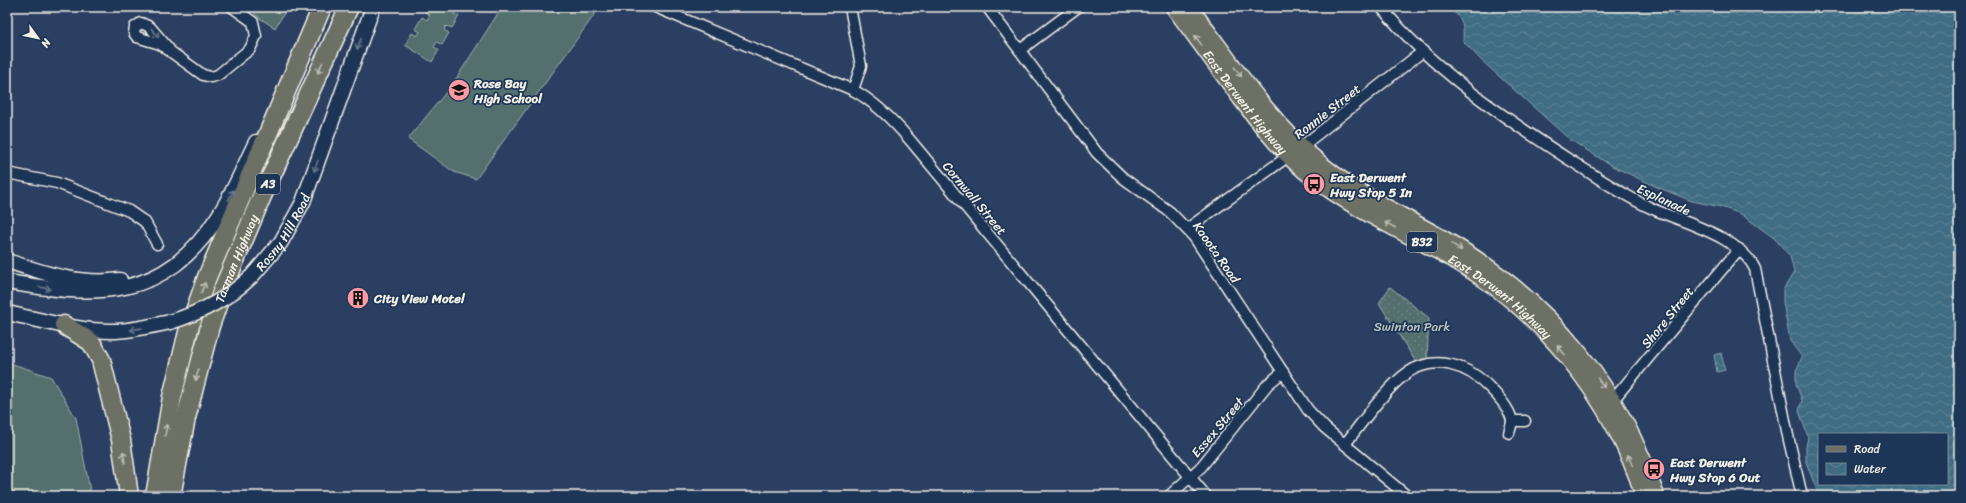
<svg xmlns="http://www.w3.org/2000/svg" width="1966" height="503" font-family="Sriracha,sans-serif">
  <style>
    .grass { fill: #52706e; stroke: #a3b0ab }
    .park { fill: url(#park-dots); stroke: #a3b0ab }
    .water { fill: url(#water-waves); stroke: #89a2ac; fill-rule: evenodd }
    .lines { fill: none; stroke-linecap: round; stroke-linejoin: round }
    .street-casing { stroke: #f4f1e8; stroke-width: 13 }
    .secondary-casing { stroke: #f4f1e8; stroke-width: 17 }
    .primary-casing { stroke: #f4f1e8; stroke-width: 19 }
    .highway-casing { stroke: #f4f1e8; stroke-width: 21 }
    .street { stroke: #1d3557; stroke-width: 10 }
    .secondary { stroke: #1d3557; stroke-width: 14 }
    .primary { stroke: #6c7065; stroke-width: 16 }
    .highway { stroke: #6c7065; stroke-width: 18 }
    .secondary-bridge-casing { stroke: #f4f1e8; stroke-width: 17; stroke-linecap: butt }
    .secondary-bridge { stroke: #1d3557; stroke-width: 14 }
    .oneway { stroke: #68778a }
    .oneway2 { stroke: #bebdb4 }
    .labels { text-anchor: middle; stroke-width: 3.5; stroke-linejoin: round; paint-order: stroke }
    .shield { fill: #1d3557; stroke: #b4b9bc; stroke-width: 1 }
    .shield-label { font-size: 12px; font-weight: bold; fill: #f4f1e8 }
    .poi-label { font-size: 13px; font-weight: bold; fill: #f4f1e8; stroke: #1d3557; text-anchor: start }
    .street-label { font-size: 13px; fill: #f4f1e8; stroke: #1d3557 }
    .park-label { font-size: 13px; fill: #bbc4bd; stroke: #1d3557 }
  </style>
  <defs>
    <pattern id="park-dots" width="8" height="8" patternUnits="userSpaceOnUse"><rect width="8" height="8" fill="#52706e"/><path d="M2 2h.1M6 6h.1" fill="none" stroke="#6c8583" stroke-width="1.8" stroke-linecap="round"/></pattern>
    <pattern id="water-waves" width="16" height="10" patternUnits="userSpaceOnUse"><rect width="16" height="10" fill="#416d84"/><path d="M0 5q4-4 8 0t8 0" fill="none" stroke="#5d8295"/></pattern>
  </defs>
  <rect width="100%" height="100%" fill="#2b3f62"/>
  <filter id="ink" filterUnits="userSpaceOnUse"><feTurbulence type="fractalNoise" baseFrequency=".025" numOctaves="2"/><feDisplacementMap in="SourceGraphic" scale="8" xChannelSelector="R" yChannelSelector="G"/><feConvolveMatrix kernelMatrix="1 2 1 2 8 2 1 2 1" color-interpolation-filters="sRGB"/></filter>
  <g filter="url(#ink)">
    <!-- grass -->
    <g class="grass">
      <polygon points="249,7 288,7 275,28 258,17"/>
      <polygon points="428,7 465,7 462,12 457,9 454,14 459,16 452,28 446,26 444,30 449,33 442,45 437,42 434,47 439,50 432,62 405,45 412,33 417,36 420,32 415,29 422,17 427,20 430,15 425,12"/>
      <polygon points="502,7 600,7 476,179 454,172 408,139 452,85"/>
      <polygon points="7,362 51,377 76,418 91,496 7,496"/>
    </g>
    <!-- park -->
    <polygon class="park" points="1390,287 1429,318 1427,359 1416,362 1379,303"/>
    <!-- water -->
    <g class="water">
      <path d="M 1444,7 L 1959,7 L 1959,496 L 1819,496 L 1806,462 L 1806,447 L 1808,437 L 1799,411 L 1802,400 L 1796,384 L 1796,371 L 1802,357 L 1790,341 L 1783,302 L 1783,290 L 1794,272 L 1790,256 L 1774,238 L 1741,214 L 1721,207 L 1692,201 L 1657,187 L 1612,166 L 1569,139 L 1481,60 L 1463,41 C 1464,22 1462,15 1444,7 ZM 1819,434 L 1947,434 L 1947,484 L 1819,484 Z"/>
      <polygon points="1721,353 1725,370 1717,372 1714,355"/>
    </g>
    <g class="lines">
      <!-- street casing -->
      <g class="street-casing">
        <g id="street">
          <path d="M 655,7 L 853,90 C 875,102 893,120 910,140 L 1206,496"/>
          <polyline points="850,7 861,66 853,90"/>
          <polyline points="987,7 1097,153 1123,178 1170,212 1194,237 1308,410 1325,428 1407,496"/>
          <path d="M 1381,7 C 1432,69 1500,115 1568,159 C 1596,176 1623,196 1653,209 C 1685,223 1740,237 1755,269 L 1788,436 L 1802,496"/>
          <polyline points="169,49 150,27 141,23 135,27 134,33 137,37 160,44 203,75 211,77 218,75 250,49 256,36 253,22 232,7"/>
          <polyline points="1020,50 1078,7"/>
          <polyline points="7,173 57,183 129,211 145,222 157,244"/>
          <polyline points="1187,229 1301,147 1422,52"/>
          <polyline points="1613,400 1739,249"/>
          <polyline points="1512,421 1525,421"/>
          <path d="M 1345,444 C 1361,424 1387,387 1407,373 C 1435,354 1468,365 1490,388 C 1498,396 1510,409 1512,421 C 1512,424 1510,429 1509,433"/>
          <polyline points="1169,496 1201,467 1268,384 1283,372"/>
        </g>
      </g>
      <!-- secondary casing -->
      <g class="secondary-casing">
        <g id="secondary">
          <path d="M 7,261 C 44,273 80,286 120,280"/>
          <path id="s1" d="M 252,276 L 281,242 L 303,202 L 373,7"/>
          <path d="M 7,282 C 97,297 164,302 219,215 C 234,192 244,166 256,142"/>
          <path d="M 7,313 C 42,320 79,332 116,331 C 134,330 152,326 170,322"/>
        </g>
      </g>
      <!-- primary casing -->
      <g class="primary-casing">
        <g id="primary">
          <path id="s2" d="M 1174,7 C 1196,37 1218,67 1240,97 C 1263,127 1285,156 1315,179 C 1357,211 1405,232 1451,258 C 1541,309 1613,398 1644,496"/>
          <path d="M 1189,7 C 1231,62 1269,123 1323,166 C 1364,199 1412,220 1457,247 C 1552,305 1621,389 1656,496"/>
        </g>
      </g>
      <!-- highway casing -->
      <g class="highway-casing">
        <g id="highway">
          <polyline points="64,325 91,342 101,360 121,440 129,496"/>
          <polyline points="155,496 172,397 189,328 207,277 322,7"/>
          <path id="s3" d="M 171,496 L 186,418 L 210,326 L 223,289 L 262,196 L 349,7"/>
        </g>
      </g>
      <!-- street -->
      <use href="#street" class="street"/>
      <!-- secondary -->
      <use href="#secondary" class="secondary"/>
      <!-- primary -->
      <use href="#primary" class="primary"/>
      <!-- highway -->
      <use href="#highway" class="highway"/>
      <!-- secondary-bridge casing -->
      <g class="secondary-bridge-casing">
        <path id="secondary-bridge" d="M 170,322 C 200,313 229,298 252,276"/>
      </g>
      <!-- secondary-bridge -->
      <use href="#secondary-bridge" class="secondary-bridge"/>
    </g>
    <!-- one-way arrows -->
    <defs><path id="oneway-shaft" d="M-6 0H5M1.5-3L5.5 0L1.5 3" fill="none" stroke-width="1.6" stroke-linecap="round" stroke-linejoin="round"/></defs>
    <g class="oneway">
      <use href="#oneway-shaft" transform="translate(155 33) rotate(51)"/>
      <use href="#oneway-shaft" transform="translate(359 44) rotate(110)"/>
      <use href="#oneway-shaft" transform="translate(316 166) rotate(110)"/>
      <use href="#oneway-shaft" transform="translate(231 195) rotate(-62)"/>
      <use href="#oneway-shaft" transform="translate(45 288) rotate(10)"/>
      <use href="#oneway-shaft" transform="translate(136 329) rotate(172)"/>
    </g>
    <g class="oneway2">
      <use href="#oneway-shaft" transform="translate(1198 40) rotate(-126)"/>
      <use href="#oneway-shaft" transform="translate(320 68) rotate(114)"/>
      <use href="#oneway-shaft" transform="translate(1238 72) rotate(53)"/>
      <use href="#oneway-shaft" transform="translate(1390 225) rotate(-152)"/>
      <use href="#oneway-shaft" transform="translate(1457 247) rotate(31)"/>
      <use href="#oneway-shaft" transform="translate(203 288) rotate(-69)"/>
      <use href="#oneway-shaft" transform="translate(1561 350) rotate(-131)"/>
      <use href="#oneway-shaft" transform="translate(197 375) rotate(105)"/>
      <use href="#oneway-shaft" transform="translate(1601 383) rotate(55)"/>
      <use href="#oneway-shaft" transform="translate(166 430) rotate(-81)"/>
      <use href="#oneway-shaft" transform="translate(124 457) rotate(-100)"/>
      <use href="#oneway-shaft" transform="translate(1630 460) rotate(-114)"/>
    </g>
  </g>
  <!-- icons -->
  <defs>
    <g id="school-disc" transform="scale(1.15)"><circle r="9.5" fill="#ff9aa2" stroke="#1d3557"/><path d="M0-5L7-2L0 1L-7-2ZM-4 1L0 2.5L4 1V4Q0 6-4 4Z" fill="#111"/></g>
    <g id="bus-disc" transform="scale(1.15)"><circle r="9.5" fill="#ff9aa2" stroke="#1d3557"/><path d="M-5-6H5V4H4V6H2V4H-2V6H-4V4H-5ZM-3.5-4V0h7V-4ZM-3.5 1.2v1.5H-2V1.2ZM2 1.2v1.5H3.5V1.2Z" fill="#111"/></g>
    <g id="building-disc" transform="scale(1.15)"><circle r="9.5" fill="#ff9aa2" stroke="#1d3557"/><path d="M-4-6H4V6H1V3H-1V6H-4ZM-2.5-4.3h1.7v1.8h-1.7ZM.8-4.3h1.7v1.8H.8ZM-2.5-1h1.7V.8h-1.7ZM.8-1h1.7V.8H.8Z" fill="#111"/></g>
  </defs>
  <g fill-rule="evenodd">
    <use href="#school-disc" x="459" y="90"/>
    <use href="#bus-disc" x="1314" y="184"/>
    <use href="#building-disc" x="358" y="298"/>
    <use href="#bus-disc" x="1654" y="469"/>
  </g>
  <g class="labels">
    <!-- shield labels -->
    <g class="shield">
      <rect x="256" y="174" width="24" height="20" rx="3"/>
      <rect x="1407" y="232" width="30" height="20" rx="3"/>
    </g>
    <g class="shield-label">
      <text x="268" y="188">A3</text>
      <text x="1422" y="246">B32</text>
    </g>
    <!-- poi labels -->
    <g class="poi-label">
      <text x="474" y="88">Rose Bay<tspan x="474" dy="15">High School</tspan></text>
      <text x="1330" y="182">East Derwent<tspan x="1330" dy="15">Hwy Stop 5 In</tspan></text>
      <text x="374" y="303">City View Motel</text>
      <text x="1670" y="467">East Derwent<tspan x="1670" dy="15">Hwy Stop 6 Out</tspan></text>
    </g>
    <!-- street labels -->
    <g class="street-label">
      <text dy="5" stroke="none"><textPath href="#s2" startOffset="119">East Derwent Highway</textPath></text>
      <text transform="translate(1327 111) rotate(-38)" y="5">Ronnie Street</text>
      <text transform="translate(975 198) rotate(50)" y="5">Cornwall Street</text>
      <text transform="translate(1664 199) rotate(25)" y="5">Esplanade</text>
      <text dy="5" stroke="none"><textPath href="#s1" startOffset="54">Rosny Hill Road</textPath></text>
      <text transform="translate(1217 252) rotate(55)" y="5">Kaoota Road</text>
      <text dy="5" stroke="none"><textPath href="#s3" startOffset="247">Tasman Highway</textPath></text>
      <text dy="5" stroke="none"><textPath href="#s2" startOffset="443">East Derwent Highway</textPath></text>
      <text transform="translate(1667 317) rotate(-51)" y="5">Shore Street</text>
      <text transform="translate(1217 427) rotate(-50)" y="5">Essex Street</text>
    </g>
    <!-- park labels -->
    <g class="park-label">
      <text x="1412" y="331">Swinton Park</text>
    </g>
  </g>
  <!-- margin -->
  <rect width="1966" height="503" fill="none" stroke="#1d3557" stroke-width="24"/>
  <rect x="12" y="12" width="1942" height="479" fill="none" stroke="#f4f1e8" stroke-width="1.5" filter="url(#ink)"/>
  <!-- legend -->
  <rect x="1818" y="433" width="130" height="52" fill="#1d3557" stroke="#738091"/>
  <rect x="1826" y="446" width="20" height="6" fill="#6c7065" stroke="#738091"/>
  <text x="1854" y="453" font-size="12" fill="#f4f1e8">Road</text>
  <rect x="1826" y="463" width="20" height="12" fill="url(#water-waves)" stroke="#738091"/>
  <text x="1854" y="473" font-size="12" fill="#f4f1e8">Water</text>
  <!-- north arrow -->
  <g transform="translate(38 38) rotate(123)" stroke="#1d3557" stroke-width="3" paint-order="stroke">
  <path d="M0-3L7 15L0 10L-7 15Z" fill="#f4f1e8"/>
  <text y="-6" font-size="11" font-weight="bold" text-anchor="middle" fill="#f4f1e8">N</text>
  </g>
</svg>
